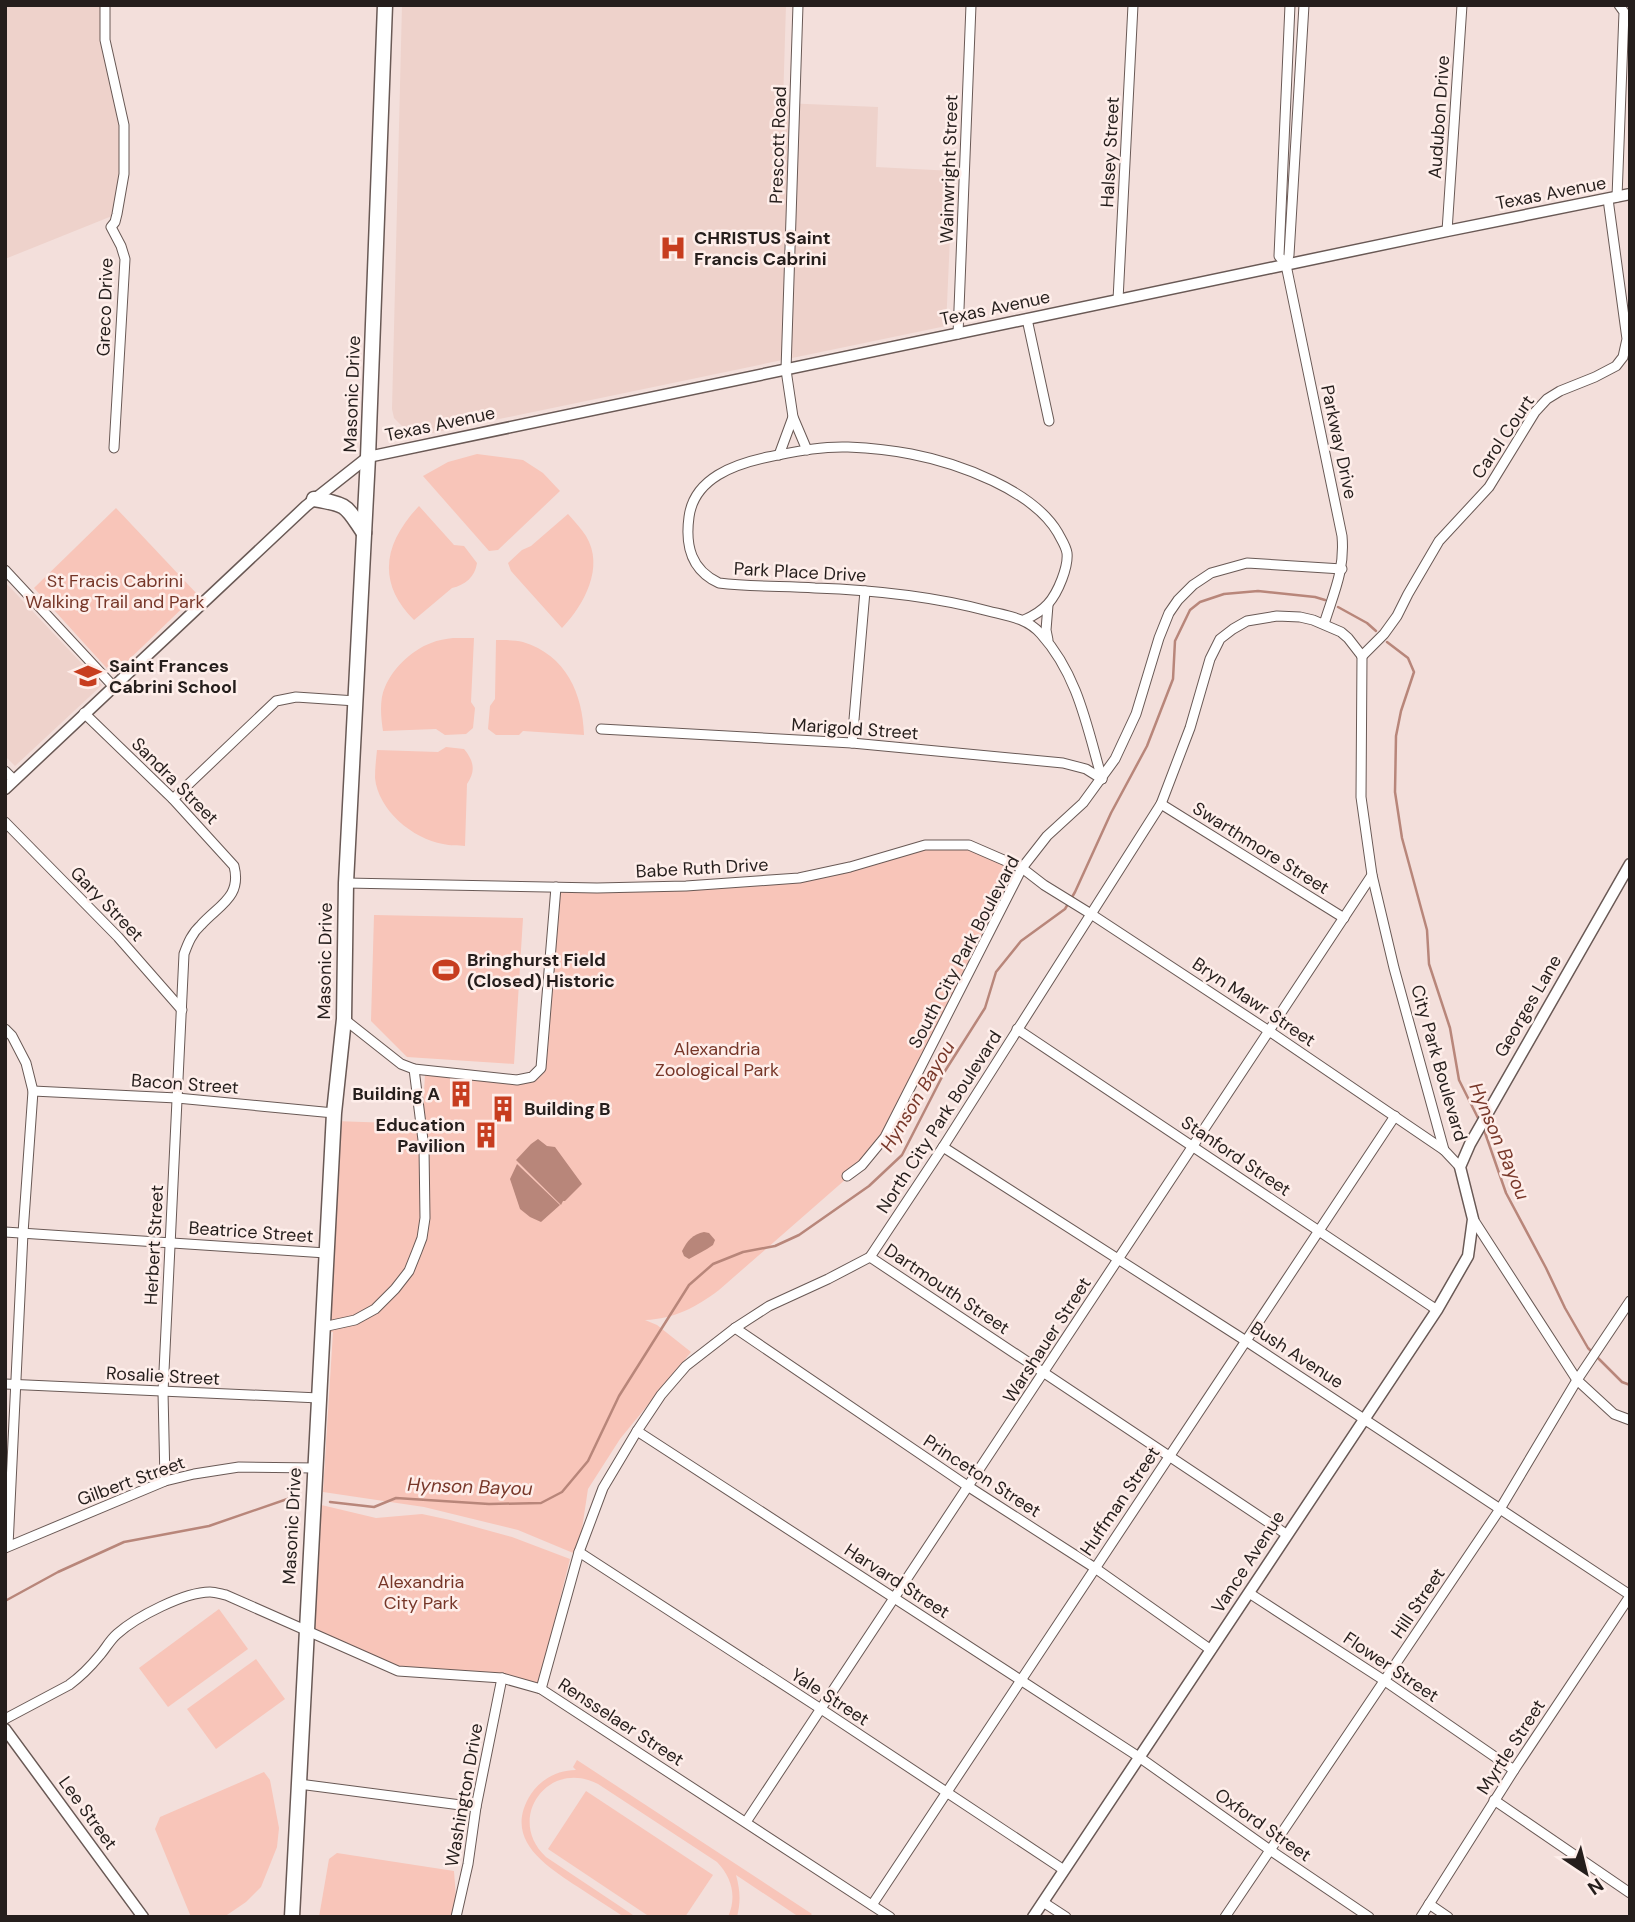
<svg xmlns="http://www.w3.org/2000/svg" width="1635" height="1922" font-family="'DM Sans',sans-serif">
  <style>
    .built { fill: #eed2cb }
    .green { fill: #f8c5b9 }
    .water { fill: #b8867a }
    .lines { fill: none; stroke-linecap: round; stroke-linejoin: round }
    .stream { stroke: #b8867a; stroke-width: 2.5 }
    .minor-casing { stroke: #695955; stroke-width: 11 }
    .tertiary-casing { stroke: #695955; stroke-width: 13 }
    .primary-casing { stroke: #695955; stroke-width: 17 }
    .minor { stroke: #fff; stroke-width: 9 }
    .tertiary { stroke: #fff; stroke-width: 10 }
    .primary { stroke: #fff; stroke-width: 14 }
    .labels { text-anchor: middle; stroke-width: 5; stroke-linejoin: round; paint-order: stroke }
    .street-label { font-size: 18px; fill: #251e1c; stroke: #feeeea }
    .poi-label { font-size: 18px; font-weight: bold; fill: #251e1c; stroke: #feeeea; text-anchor: start }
    .park-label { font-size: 18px; fill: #763628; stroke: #feeeea }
    .water-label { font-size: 19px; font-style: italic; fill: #783729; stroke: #feeeea }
  </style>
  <rect width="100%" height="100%" fill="#f3dfdb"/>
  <!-- built -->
  <g class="built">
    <polygon points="5,5 105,5 105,40 124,125 117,214 5,259"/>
    <polygon points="402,5 786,5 783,103 878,107 876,167 953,171 946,326 418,436 409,433 394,418 392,409"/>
    <polygon points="5,582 102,685 15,766 5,756"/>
  </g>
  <!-- green -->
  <g class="green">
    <polygon points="477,454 523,460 543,473 560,491 498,550 489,551 423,476 448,462"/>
    <path d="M 419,506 L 454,545 L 464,546 L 477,563 C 475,577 465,585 452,588 L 414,620 C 376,582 384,543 419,506 Z"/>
    <polygon points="116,508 197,594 113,675 34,588"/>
    <path d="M 568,514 C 574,521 581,528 586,536 C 605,567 584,605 562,628 L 511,571 L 508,563 L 522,550 L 531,546 Z"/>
    <path d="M 453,638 L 474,638 L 471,702 L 475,708 L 473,728 L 466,734 L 445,735 L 436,729 L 383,731 C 381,718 379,700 385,687 C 393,668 412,650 431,643 C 438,640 446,639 453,638 Z"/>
    <path d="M 496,640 C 504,640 515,640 523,642 C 566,655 583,694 584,735 L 523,731 L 519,735 L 496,735 L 488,729 L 490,706 L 495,699 Z"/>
    <path d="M 446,747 L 464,749 C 474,761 476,771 467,784 L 465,846 C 458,845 450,846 443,844 C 413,839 378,810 375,778 C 375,769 376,759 377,750 L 438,752 Z"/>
    <path d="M 969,846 L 1023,874 L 885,1136 L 862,1165 L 719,1290 C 696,1307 675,1319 645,1320 L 657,1325 L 691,1352 L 620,1439 L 588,1489 L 578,1555 L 518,1530 L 424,1507 L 323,1492 L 333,1332 L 327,1333 L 334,1121 L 422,1124 L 425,1075 L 517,1081 L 538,1073 L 556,887 L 798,879 L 906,850 Z"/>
    <polygon points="374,915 523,918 514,1064 407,1057 371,1021"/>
    <polygon points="313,1503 376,1518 422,1514 450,1520 512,1537 570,1559 539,1683 483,1672 400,1668 306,1629"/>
    <polygon points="219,1609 248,1649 168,1707 139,1668"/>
    <polygon points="256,1659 285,1699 216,1749 187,1709"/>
    <path d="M 577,1760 L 812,1914 L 809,1917 L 799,1917 L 736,1875 C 740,1890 741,1901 737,1917 L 728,1917 C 737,1896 732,1878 717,1862 L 598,1784 C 548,1758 505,1819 546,1857 L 636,1917 L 624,1917 C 609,1907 593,1897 578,1887 C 546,1866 502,1839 531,1794 C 541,1779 558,1770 576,1770 L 573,1767 Z"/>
    <polygon points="264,1772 270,1780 279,1828 277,1847 261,1887 246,1902 224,1917 191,1917 155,1829 160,1817"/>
    <polygon points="586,1791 713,1875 685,1917 650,1917 548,1849"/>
    <polygon points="337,1853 454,1871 456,1898 451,1917 319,1917 329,1859"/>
  </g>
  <!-- water -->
  <g class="water">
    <polygon points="538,1139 547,1146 555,1147 582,1184 565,1201 563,1201 561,1205 516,1160 531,1144"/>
    <polygon points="517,1164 560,1205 541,1222 530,1217 520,1209 510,1179"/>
    <path d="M 704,1232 L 709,1233 L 715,1240 L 713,1245 L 707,1249 L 689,1259 L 684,1256 L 682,1251 C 687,1241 693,1234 704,1232 Z"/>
  </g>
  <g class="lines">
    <!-- stream -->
    <g class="stream">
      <polyline points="1338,607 1367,623 1376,631"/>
      <polyline points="1387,642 1408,658 1414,672 1401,711 1396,736 1395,792 1402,838 1427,930 1429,964 1450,1028 1459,1080 1480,1122"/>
      <polyline points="1483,1127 1506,1193 1546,1268 1565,1308 1588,1348 1622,1382 1630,1385"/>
      <polyline points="330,1502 374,1507 396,1498 489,1504 541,1503 562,1492 588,1461 619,1396 689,1285 713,1264 743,1252 775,1246 799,1235 869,1186 902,1155 945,1071 985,1008 996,972 1021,941 1065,909 1075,892 1111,813 1147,746 1173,679 1175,641 1190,610 1200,602 1224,594 1258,591 1315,597 1325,600"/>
      <polyline points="5,1601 58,1572 124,1542 209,1526 296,1496"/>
    </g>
    <!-- minor casing -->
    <g class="minor-casing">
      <g id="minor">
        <polyline points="105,5 105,40 124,125 124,174 117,214 115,222 111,227 121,246 125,259 114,448"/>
        <polyline points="798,5 786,370 793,417 807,450"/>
        <path d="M 1290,5 L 1279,256 L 1286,265 L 1342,536 C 1345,570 1334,592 1324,624"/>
        <polyline points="1617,197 1624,12 1619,5"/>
        <polyline points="1447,231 1462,5"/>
        <polyline points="1286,265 1289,255 1304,5"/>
        <polyline points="1118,300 1133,5"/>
        <polyline points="1027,319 1049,421"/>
        <polyline points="958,334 971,5"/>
        <polyline points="779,455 793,417"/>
        <polyline points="5,570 113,686"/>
        <polyline points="1048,605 1046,630 1048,640"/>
        <path d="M 1024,620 C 1045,611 1054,600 1062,579 C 1065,571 1068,562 1067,553 C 1066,546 1061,539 1058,533 C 1033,490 958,463 911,454 C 891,450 869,448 848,447 C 821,446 794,452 768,457 C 735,464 694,478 689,517 C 685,546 691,570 719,583 C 751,587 783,586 815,588 C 873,590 932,596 988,611 C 1008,616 1027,618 1041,634 C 1078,675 1087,727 1102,779"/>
        <polyline points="1362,656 1384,634 1397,616 1408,594 1439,541 1489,487 1535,412 1547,399 1560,391 1595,377 1616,366 1623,357 1627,339 1608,199"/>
        <polyline points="1362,656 1361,797 1372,875 1394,968 1444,1150 1460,1167"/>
        <path d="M 84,713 L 173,799 L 234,866 C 242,897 219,905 201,925 C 192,933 188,943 184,954 L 163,1392 L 165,1481"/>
        <polyline points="601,729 852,743 1063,763 1086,769 1102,779"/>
        <polyline points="852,743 865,591"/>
        <polyline points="5,771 14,780"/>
        <polyline points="173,799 276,701 296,697 356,701"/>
        <polyline points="1161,804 1344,918"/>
        <polyline points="5,822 118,937 182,1010"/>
        <polyline points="346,883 597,888 686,886 799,878 850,867 925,845 969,845 1022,868 1044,885 1091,914 1269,1031 1444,1150"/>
        <polyline points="344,1019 401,1064 414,1069 517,1080 532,1077 541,1068 556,887"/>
        <polyline points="5,1029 12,1036 26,1063 33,1091 23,1233 8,1546"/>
        <polyline points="1017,1029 1437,1310"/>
        <polyline points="33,1091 177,1098 334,1113"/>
        <polyline points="943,1147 1246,1341 1630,1595"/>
        <polyline points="847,1176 862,1165 885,1137 1022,868 1047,836 1083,803 1115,759 1136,714 1159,638 1169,613 1178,600 1193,585 1211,573 1247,563 1342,569"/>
        <polyline points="1473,1219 1577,1380 1614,1414 1630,1420"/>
        <polyline points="5,1232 326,1253"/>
        <polyline points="870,1257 1286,1534"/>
        <polyline points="323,1327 355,1320 375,1309 395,1289 409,1271 417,1251 422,1238 425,1218 424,1148 414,1069"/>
        <polyline points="735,1328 969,1487 1095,1568 1211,1650"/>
        <polyline points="5,1384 319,1398"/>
        <polyline points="637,1431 1139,1757 1270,1850 1369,1917"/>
        <polyline points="5,1548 165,1481 194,1474 239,1467 315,1468"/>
        <polyline points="579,1552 821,1709 1064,1870"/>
        <polyline points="1249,1593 1385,1681 1514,1770"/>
        <polyline points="541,1689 579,1552 603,1488 637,1431 661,1395 686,1366 735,1328 769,1306 828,1279 870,1257 943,1147 1161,804 1190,728 1210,659 1220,639 1233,629 1247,621 1277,616 1300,617 1313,620 1341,632 1348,638 1362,656"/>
        <path d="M 5,1719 L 69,1685 C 80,1677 91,1666 100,1655 C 106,1648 110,1640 117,1634 C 136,1617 184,1592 210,1592 C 215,1592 221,1594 226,1595 L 398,1671 L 502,1678 L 541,1689 L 890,1917"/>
        <polyline points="299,1784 476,1807"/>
        <polyline points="1494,1800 1630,1893"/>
        <polyline points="746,1822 1372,875"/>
        <polyline points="1043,1902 1066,1917"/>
        <polyline points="1429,1904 1448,1917"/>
        <polyline points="872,1905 1395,1116"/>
        <polyline points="456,1917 468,1864 476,1807 502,1678"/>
        <polyline points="1225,1917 1500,1509 1577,1380 1630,1301"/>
        <polyline points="1421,1917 1514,1770 1630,1596"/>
      </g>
    </g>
    <!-- tertiary casing -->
    <g class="tertiary-casing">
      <g id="tertiary">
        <polyline points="5,789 306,506 368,457 1447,231 1630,194"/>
        <polyline points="5,1729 143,1917"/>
        <polyline points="1033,1917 1437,1310 1468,1256 1473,1219 1460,1167 1470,1144 1630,864"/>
      </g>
    </g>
    <!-- primary casing -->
    <g class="primary-casing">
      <g id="primary">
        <path d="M 314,499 C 349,505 345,505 364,533"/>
        <polyline points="292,1917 334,1113 344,1019 346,883 368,457 385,5"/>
      </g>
    </g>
    <!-- minor -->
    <use href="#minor" class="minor"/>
    <!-- tertiary -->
    <use href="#tertiary" class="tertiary"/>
    <!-- primary -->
    <use href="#primary" class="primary"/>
  </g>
  <!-- icons -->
  <defs>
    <g id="hospital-bare" transform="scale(2.1)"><path d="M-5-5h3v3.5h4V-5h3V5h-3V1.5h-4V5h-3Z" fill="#c73d1f" stroke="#feeeea" stroke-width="2.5" paint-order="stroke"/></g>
    <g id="school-bare" transform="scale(2.1)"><path d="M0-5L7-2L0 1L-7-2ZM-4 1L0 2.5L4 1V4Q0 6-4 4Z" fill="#c73d1f" stroke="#feeeea" stroke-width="2.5" paint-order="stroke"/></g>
    <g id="stadium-bare" transform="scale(2.1)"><path d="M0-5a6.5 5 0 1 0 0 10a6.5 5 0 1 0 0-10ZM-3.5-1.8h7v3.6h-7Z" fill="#c73d1f" stroke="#feeeea" stroke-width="2.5" paint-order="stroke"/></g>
    <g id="building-bare" transform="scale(2.1)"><path d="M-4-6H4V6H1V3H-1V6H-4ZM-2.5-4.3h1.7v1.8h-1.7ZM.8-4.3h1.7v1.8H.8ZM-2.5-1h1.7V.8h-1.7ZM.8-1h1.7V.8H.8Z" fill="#c73d1f" stroke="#feeeea" stroke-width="2.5" paint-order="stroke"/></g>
  </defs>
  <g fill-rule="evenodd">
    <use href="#hospital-bare" x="673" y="248"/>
    <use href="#school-bare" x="88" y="676"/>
    <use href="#stadium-bare" x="446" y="970"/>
    <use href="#building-bare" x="461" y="1094"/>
    <use href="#building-bare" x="503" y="1109"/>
    <use href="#building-bare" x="486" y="1135"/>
  </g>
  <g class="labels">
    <!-- street labels -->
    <g class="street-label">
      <text transform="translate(1439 117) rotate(-86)" y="6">Audubon Drive</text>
      <text transform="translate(778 145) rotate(-88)" y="6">Prescott Road</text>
      <text transform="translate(1110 152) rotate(-87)" y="6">Halsey Street</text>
      <text transform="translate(949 169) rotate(-88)" y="6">Wainwright Street</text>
      <text transform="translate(1551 193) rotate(-11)" y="6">Texas Avenue</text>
      <text transform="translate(105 307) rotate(-88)" y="6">Greco Drive</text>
      <text transform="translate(995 308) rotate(-12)" y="6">Texas Avenue</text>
      <text transform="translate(352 394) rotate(-88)" y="6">Masonic Drive</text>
      <text transform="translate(440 424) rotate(-12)" y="6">Texas Avenue</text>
      <text transform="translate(1503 437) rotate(-56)" y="6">Carol Court</text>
      <text transform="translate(1339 442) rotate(78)" y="6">Parkway Drive</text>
      <text transform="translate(800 572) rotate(3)" y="6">Park Place Drive</text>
      <text transform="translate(855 729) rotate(4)" y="6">Marigold Street</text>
      <text transform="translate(175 781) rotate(45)" y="6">Sandra Street</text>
      <text transform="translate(1261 848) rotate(32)" y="6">Swarthmore Street</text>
      <text transform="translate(702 868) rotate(-3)" y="6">Babe Ruth Drive</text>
      <text transform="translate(107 904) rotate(46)" y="6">Gary Street</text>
      <text transform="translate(964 952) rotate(-62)" y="6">South City Park Boulevard</text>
      <text transform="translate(325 961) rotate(-89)" y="6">Masonic Drive</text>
      <text transform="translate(1254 1002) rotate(34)" y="6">Bryn Mawr Street</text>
      <text transform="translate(1528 1006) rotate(-60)" y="6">Georges Lane</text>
      <text transform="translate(1439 1063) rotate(74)" y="6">City Park Boulevard</text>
      <text transform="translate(185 1084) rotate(4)" y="6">Bacon Street</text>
      <text transform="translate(939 1122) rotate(-57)" y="6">North City Park Boulevard</text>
      <text transform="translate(1236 1156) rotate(34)" y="6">Stanford Street</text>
      <text transform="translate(251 1232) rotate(4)" y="6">Beatrice Street</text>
      <text transform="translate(154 1245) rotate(-87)" y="6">Herbert Street</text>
      <text transform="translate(947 1289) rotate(34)" y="6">Dartmouth Street</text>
      <text transform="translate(1047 1340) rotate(-57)" y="6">Warshauer Street</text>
      <text transform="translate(1297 1355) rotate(33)" y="6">Bush Avenue</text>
      <text transform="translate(163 1376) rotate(3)" y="6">Rosalie Street</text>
      <text transform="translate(982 1476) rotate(33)" y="6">Princeton Street</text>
      <text transform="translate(131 1481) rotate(-20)" y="6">Gilbert Street</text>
      <text transform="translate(1120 1501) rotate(-56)" y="6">Huffman Street</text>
      <text transform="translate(292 1526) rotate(-87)" y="6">Masonic Drive</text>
      <text transform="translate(1248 1562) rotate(-57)" y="6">Vance Avenue</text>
      <text transform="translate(897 1581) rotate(33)" y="6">Harvard Street</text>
      <text transform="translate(1418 1603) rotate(-56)" y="6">Hill Street</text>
      <text transform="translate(1391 1667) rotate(34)" y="6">Flower Street</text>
      <text transform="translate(830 1697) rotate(33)" y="6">Yale Street</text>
      <text transform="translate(621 1722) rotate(33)" y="6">Rensselaer Street</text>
      <text transform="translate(1511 1747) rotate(-57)" y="6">Myrtle Street</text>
      <text transform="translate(464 1795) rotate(-80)" y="6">Washington Drive</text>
      <text transform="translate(88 1813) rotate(54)" y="6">Lee Street</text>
      <text transform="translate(1263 1825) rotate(35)" y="6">Oxford Street</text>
    </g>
    <!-- poi labels -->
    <g class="poi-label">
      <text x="694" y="244">CHRISTUS Saint<tspan x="694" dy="21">Francis Cabrini</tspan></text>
      <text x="109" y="672">Saint Frances<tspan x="109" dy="21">Cabrini School</tspan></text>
      <text x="467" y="966">Bringhurst Field<tspan x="467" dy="21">(Closed) Historic</tspan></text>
      <text x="440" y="1100" text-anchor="end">Building A</text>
      <text x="524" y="1115">Building B</text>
      <text x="465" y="1131" text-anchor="end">Education<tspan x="465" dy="21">Pavilion</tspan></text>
    </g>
    <!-- park labels -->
    <g class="park-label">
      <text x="115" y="587">St Fracis Cabrini<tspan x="115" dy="21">Walking Trail and Park</tspan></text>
      <text x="717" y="1055">Alexandria<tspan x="717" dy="21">Zoological Park</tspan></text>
      <text x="421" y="1588">Alexandria<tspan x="421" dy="21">City Park</tspan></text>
    </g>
    <!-- water labels -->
    <g class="water-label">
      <text transform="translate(917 1096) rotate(-59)" y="7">Hynson Bayou</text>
      <text transform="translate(1500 1141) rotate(67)" y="7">Hynson Bayou</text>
      <text transform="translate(470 1486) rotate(2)" y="7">Hynson Bayou</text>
    </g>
  </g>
  <!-- border -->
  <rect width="1635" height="1922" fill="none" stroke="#251e1c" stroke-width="14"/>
  <!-- north arrow -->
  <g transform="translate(1586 1873) rotate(145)" stroke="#feeeea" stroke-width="5" paint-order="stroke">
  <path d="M0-5L12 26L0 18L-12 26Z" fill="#251e1c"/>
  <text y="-10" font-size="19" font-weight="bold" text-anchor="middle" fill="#251e1c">N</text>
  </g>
</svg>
